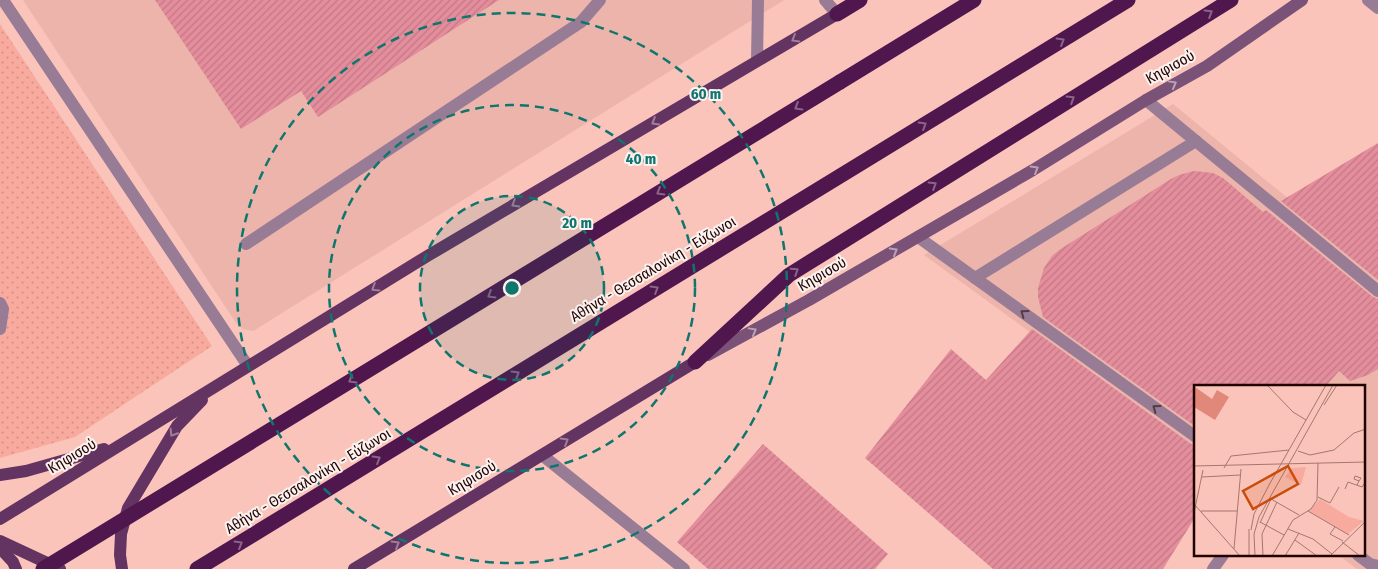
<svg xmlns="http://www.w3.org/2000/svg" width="1378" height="569" font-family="'Fira Sans Condensed',sans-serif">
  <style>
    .built { fill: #ecb4aa }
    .grass { fill: url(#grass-dots) }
    .building { fill: url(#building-hatch) }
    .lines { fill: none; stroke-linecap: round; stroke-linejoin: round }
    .lane { stroke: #987c95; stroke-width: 12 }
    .street { stroke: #987c95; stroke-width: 12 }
    .secondary { stroke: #7a5277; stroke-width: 12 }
    .primary { stroke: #633361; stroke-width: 12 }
    .highway { stroke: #4f174e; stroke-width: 15 }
    .highway-bridge { stroke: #4f174e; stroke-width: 15 }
    .oneway { stroke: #8b6487 }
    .oneway2 { stroke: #a07f9a }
    .oneway3 { stroke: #baa2b4 }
    .oneway4 { stroke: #563a44 }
    .ring { fill: none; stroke: #0f766e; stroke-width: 2.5; stroke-dasharray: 9 6 }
    .labels { text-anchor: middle; stroke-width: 4; stroke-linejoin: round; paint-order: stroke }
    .street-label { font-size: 15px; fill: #200402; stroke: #fbf2f0 }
    .inset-road { fill: none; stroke: #a37771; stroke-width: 1 }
    .view { fill: #ca4c0a; fill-opacity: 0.15; stroke: #ca4c0a; stroke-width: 2.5 }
    .inset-edge { fill: none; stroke: #200402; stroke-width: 2.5 }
    .centre { fill: #0f766e; stroke: #fbf2f0; stroke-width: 2.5 }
    .ring-label { font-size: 15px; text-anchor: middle; font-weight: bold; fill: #0f766e; stroke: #fbf2f0; stroke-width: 4; stroke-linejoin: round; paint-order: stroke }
  </style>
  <defs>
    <pattern id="grass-dots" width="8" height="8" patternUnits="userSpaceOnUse" patternTransform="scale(1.25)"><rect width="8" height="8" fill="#f9aa9e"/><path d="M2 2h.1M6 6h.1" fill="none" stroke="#d59186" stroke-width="1.8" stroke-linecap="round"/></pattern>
    <pattern id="building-hatch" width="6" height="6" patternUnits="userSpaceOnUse" patternTransform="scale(1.25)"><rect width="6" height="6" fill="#e48d9c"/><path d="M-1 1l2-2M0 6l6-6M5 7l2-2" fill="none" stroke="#c37885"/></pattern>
  </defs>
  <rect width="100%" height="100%" fill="#fbc4bb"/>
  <!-- built -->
  <g class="built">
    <polygon points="23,0 784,0 253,331 243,329 236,323"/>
    <polygon points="1173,104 1378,272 1378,569 1357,569 1338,555 1364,555 1364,386 1196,386 1195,452 924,255"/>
  </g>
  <!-- grass -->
  <polygon class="grass" points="0,24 212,346 75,437 0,458"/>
  <!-- building -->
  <g class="building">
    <polygon points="155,0 499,0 318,117 301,91 241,129"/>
    <polygon points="1378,143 1378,280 1281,201"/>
    <polygon points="1194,171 1213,173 1223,178 1263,212 1266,210 1373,297 1378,299 1378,369 1368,375 1350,381 1339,371 1326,386 1196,386 1196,427 1043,317 1038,297 1038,288 1044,268 1052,256 1059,250 1171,179 1179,175"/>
    <polygon points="1032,329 1191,444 1196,445 1196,516 1163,569 993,569 865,458 951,349 986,380"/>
    <polygon points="763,444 888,554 875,569 708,569 677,542"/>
  </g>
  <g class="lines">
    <!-- lane -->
    <g class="lane">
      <polyline points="3,0 248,366"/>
      <polyline points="1368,0 1378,8"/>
      <polyline points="1146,100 1378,291"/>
      <polyline points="918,237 1196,437"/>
      <polyline points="246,244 581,22 600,0"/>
      <polyline points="975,278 1196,141"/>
      <polyline points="0,303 3,309 0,329"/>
      <polyline points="542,455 684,569"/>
      <polyline points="1358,555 1370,564 1378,566"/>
      <polyline points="1213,569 1223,555"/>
    </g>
    <!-- street -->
    <g class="street">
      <polyline points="825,0 837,14"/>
      <polyline points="757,61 758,0"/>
    </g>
    <!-- secondary -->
    <polyline class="secondary" points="708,355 809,300 1033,170 1146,100 1207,66 1302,0"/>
    <!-- primary -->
    <g class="primary">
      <polyline points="0,475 26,471 104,449"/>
      <polyline points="0,519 429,255 837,14"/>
      <polyline points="0,541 60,569"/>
      <polyline points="0,548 13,562 16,569"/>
      <polyline points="122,569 120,555 121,534 128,508 177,426 202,400"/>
      <polyline points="354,569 695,362"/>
    </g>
    <!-- highway -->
    <g class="highway">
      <polyline points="837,14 860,0"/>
      <polyline points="840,82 974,0"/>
      <polyline points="695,362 789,275 1231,0"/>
      <polyline points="197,569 1128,0"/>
    </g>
    <!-- highway-bridge -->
    <polyline class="highway-bridge" points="43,569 840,82"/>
  </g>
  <!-- one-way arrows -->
  <defs><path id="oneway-chevron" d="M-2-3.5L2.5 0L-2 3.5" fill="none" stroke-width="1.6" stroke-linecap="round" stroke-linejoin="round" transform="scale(1.25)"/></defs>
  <g class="oneway">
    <use href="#oneway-chevron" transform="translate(1209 13) rotate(-32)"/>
    <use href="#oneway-chevron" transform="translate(1061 41) rotate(-31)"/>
    <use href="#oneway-chevron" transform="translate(1071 99) rotate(-32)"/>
    <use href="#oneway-chevron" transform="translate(798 107) rotate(149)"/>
    <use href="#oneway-chevron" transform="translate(923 125) rotate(-31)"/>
    <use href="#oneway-chevron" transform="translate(933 185) rotate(-32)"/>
    <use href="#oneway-chevron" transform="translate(660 192) rotate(149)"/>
    <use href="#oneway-chevron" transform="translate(795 271) rotate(-33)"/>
    <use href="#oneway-chevron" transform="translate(655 289) rotate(-31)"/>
    <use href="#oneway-chevron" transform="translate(491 295) rotate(149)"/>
    <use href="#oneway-chevron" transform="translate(516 374) rotate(-31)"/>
    <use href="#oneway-chevron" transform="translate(352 380) rotate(149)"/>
    <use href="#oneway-chevron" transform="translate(377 459) rotate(-31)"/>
    <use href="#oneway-chevron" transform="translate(239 544) rotate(-31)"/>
  </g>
  <g class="oneway2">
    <use href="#oneway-chevron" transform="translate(795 39) rotate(150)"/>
    <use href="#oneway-chevron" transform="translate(655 122) rotate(149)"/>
    <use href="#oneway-chevron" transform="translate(515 204) rotate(149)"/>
    <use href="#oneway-chevron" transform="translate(375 288) rotate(148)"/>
    <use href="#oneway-chevron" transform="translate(173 433) rotate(122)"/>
    <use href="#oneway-chevron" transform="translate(565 441) rotate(-31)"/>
    <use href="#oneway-chevron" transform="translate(396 544) rotate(-31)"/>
  </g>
  <g class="oneway3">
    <use href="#oneway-chevron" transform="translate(1173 84) rotate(-29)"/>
    <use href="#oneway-chevron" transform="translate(1035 169) rotate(-31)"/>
    <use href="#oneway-chevron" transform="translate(894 251) rotate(-30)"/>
    <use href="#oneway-chevron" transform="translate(753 331) rotate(-29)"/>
  </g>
  <g class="oneway4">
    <use href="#oneway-chevron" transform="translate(1024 313) rotate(-144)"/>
    <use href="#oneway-chevron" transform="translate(1156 408) rotate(-144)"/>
  </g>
  <!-- distance rings -->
  <circle cx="512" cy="288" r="92" fill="#0f766e" fill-opacity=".12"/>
  <g class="ring">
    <circle cx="512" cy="288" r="92"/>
    <circle cx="512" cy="288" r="183"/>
    <circle cx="512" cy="288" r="275"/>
  </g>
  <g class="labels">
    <!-- street labels -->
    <g class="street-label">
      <text transform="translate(1170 67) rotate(-29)" y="5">Κηφισού</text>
      <text transform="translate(653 269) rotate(-31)" y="5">Αθήνα - Θεσσαλονίκη - Εύζωνοι</text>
      <text transform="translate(822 274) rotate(-30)" y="5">Κηφισού</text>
      <text transform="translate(72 456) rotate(-31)" y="5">Κηφισού</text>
      <text transform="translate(472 478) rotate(-31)" y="5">Κηφισού</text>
      <text transform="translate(308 481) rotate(-31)" y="5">Αθήνα - Θεσσαλονίκη - Εύζωνοι</text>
    </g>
  </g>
  <!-- overview -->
  <g transform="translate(1194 385)">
    <rect width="171" height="171" fill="#fbc4bb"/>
    <path d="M 112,82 L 107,100 L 91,92 L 98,83 ZM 126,114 L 155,132 L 170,136 L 154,149 L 115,126 Z" fill="#f9aa9e"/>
    <path d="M 1,2 L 18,14 L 23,5 L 35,12 L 21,35 L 0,22 Z" fill="#e1887b"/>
    <path class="inset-road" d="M 73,0 L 99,27 L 112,35M 130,20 L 143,0M 104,66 L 116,70 L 140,65 L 160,48 L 172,44M 0,81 L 172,77M 30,83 L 37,71 L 95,65M 8,92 L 46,90M 75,100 L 132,0M 163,100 L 165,96 L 167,93 L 161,91 L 160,94 L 165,96M 151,104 L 154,97 L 168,102 L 172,96M 124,112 L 136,118 L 145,102M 0,119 L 46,171M 7,126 L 43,126M 114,126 L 155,150M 0,128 L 9,85M 66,137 L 90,150M 66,138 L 77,114 L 105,130M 141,142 L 136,149 L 149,156M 94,144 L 119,154 L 138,169M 57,145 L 60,129 L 75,100M 101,155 L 123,171M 148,157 L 166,171M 40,164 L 47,84M 55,171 L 55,144M 61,171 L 60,149 L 65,132 L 139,0M 69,171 L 68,149 L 83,117M 78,171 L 99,135 L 117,124 L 123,115 L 124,78M 91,171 L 105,148M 136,171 L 172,136"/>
    <path class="view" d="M 94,81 L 104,99 L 59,124 L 49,106 Z"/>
    <rect width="171" height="171" class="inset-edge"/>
  </g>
  <circle cx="512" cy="288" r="8" class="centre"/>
  <g class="ring-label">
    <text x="706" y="99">60 m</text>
    <text x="641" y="164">40 m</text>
    <text x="577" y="228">20 m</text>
  </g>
</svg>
